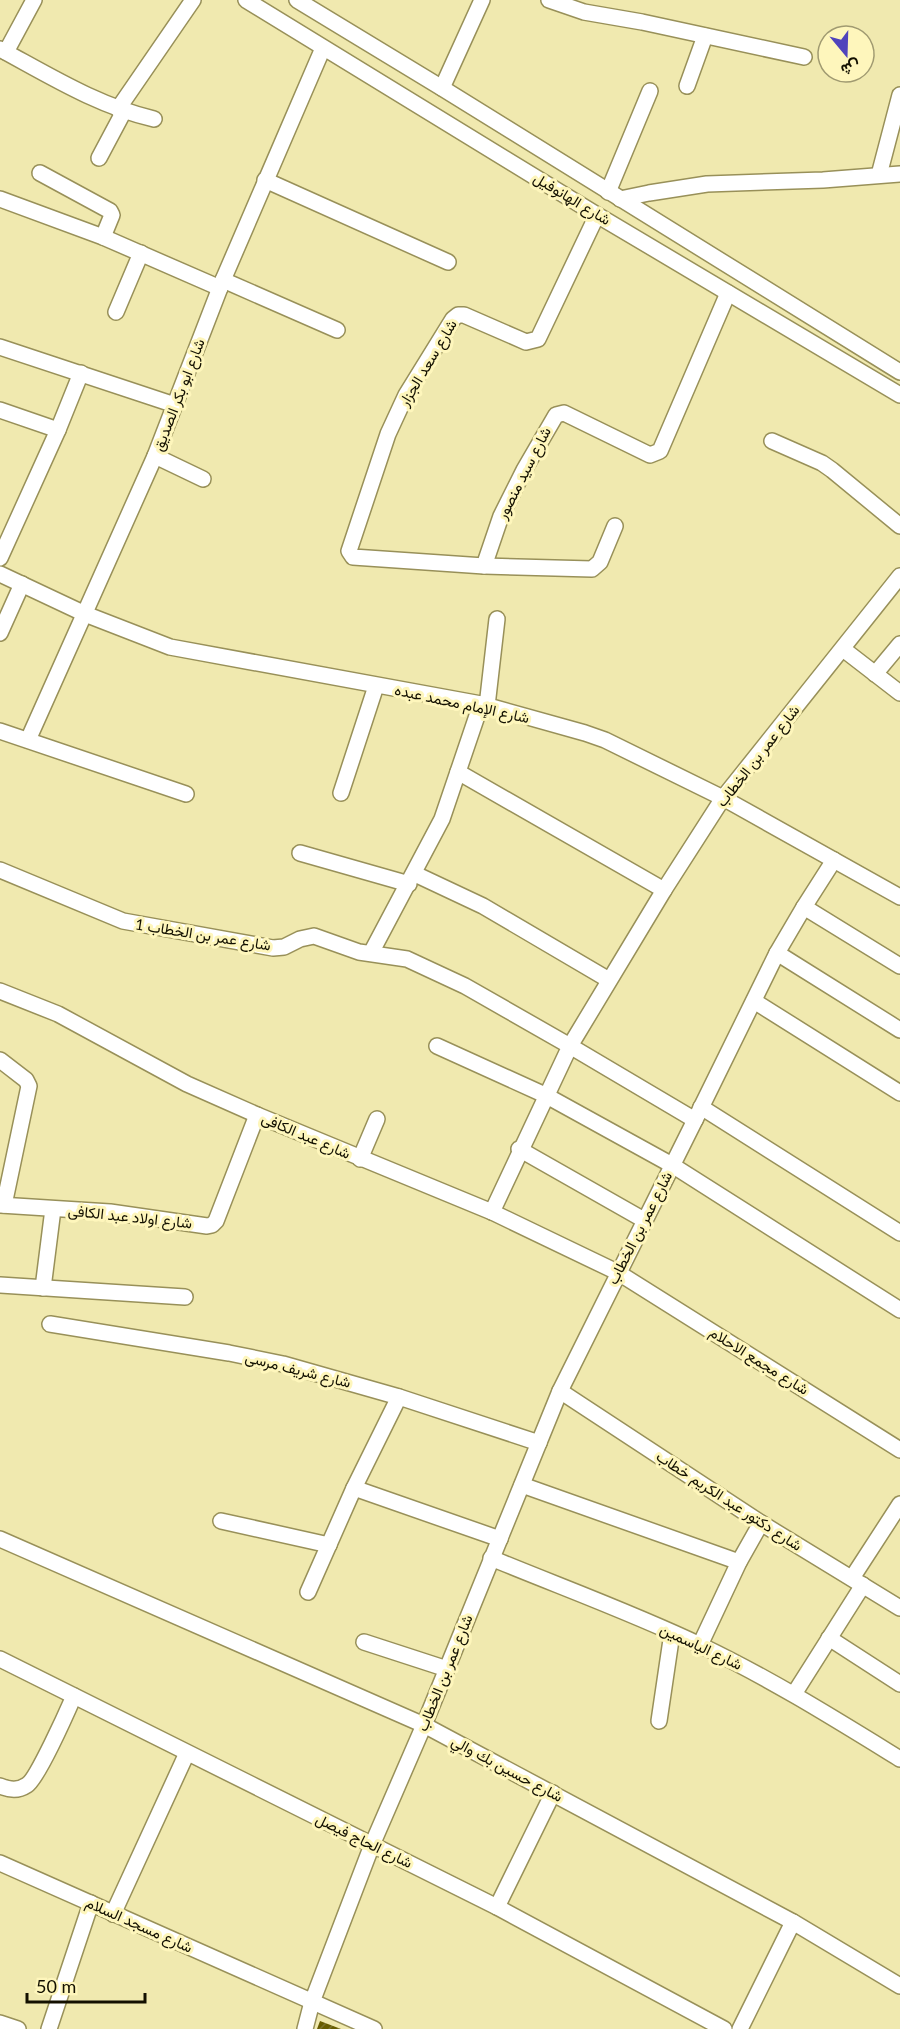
<svg xmlns="http://www.w3.org/2000/svg" width="900" height="2029" font-family="Lato,Vazirmatn,sans-serif">
  <style>
    .building { fill: url(#building-hatch) }
    .lines { fill: none; stroke-linecap: round; stroke-linejoin: round }
    .minor-casing { stroke: #989059; stroke-width: 18 }
    .minor { stroke: #fff; stroke-width: 15 }
    .labels { text-anchor: middle; stroke-width: 6; stroke-linejoin: round; paint-order: stroke }
    .street-label { font-size: 15px; fill: #131000; stroke: #fef6bc }
  </style>
  <defs>
    <pattern id="building-hatch" width="6" height="6" patternUnits="userSpaceOnUse" patternTransform="scale(1.5)"><rect width="6" height="6" fill="#675c00"/><path d="M-1 1l2-2M0 6l6-6M5 7l2-2" fill="none" stroke="#7b732c"/></pattern>
  </defs>
  <rect width="100%" height="100%" fill="#f0e9af"/>
  <!-- building -->
  <polygon class="building" points="320,2021 341,2029 317,2029"/>
  <g class="lines">
    <!-- minor casing -->
    <g class="minor-casing">
      <g id="minor">
        <polyline points="246,0 597,215 900,395"/>
        <polyline points="297,0 442,88 900,372"/>
        <polyline points="549,0 584,12 642,22 804,57"/>
        <path d="M 0,49 C 50,76 98,106 154,119"/>
        <polyline points="6,52 34,0"/>
        <polyline points="687,86 705,36"/>
        <polyline points="442,88 482,0"/>
        <polyline points="118,109 193,0"/>
        <polyline points="99,158 124,111"/>
        <polyline points="40,173 110,211 112,215 103,237"/>
        <polyline points="879,175 900,95"/>
        <polyline points="265,180 448,262"/>
        <polyline points="608,192 650,91"/>
        <polyline points="0,199 103,237 220,288"/>
        <polyline points="620,199 649,193 707,184 823,180 900,174"/>
        <polyline points="597,215 538,339 526,342 464,315 458,315 453,319 406,395 388,434 349,551 353,557 484,566 592,569 600,562 615,526"/>
        <polyline points="223,280 337,330"/>
        <polyline points="116,312 141,253"/>
        <polyline points="0,347 175,405"/>
        <polyline points="0,410 58,430"/>
        <polyline points="772,441 822,463 832,470 900,526"/>
        <polyline points="155,456 203,479"/>
        <polyline points="0,558 58,430 81,373"/>
        <polyline points="484,566 501,516 524,470 556,415 564,413 650,455 660,451 728,293"/>
        <polyline points="0,574 85,614 170,647 481,704 585,733 605,740 723,798 900,897"/>
        <polyline points="0,633 22,584"/>
        <polyline points="843,649 900,693"/>
        <polyline points="875,674 900,644"/>
        <polyline points="487,706 497,619"/>
        <polyline points="0,731 186,794"/>
        <polyline points="28,740 155,456 223,280 323,48"/>
        <polyline points="458,772 664,890"/>
        <polyline points="341,793 376,686"/>
        <polyline points="300,853 409,884"/>
        <polyline points="0,870 123,921 273,948 284,947 300,939 314,936 359,952 407,959 465,986 570,1046 492,1212"/>
        <polyline points="415,874 483,906 609,980"/>
        <polyline points="804,907 900,966"/>
        <polyline points="371,953 442,819 481,704"/>
        <polyline points="777,953 900,1030"/>
        <polyline points="0,991 58,1014 187,1084 257,1115 492,1212 617,1272 900,1450"/>
        <polyline points="754,1001 900,1093"/>
        <polyline points="437,1046 545,1095 672,1165 900,1310"/>
        <polyline points="0,1060 26,1080 29,1086 4,1205"/>
        <polyline points="701,1107 900,1233"/>
        <polyline points="695,1120 777,953 804,907 834,860"/>
        <polyline points="519,1149 644,1220"/>
        <polyline points="360,1159 377,1119"/>
        <polyline points="0,1205 110,1212 207,1226 212,1225 216,1221 257,1115"/>
        <polyline points="0,1285 185,1297"/>
        <polyline points="43,1288 53,1209"/>
        <polyline points="50,1324 229,1353 283,1364 399,1397 539,1443"/>
        <polyline points="560,1391 761,1523 900,1608"/>
        <polyline points="522,1485 739,1562"/>
        <polyline points="354,1488 500,1539"/>
        <polyline points="221,1521 329,1545"/>
        <polyline points="0,1539 424,1725 793,1922 900,1986"/>
        <path d="M 491,1558 C 561,1587 633,1613 702,1646 C 771,1679 835,1719 900,1759"/>
        <polyline points="852,1578 900,1504"/>
        <polyline points="308,1592 354,1488 399,1397"/>
        <polyline points="829,1638 900,1684"/>
        <polyline points="364,1642 447,1669"/>
        <polyline points="700,1645 739,1562 761,1523"/>
        <polyline points="0,1659 497,1907 724,2029"/>
        <polyline points="794,1694 863,1585"/>
        <polyline points="659,1721 672,1633"/>
        <path d="M 0,1786 C 10,1790 18,1791 27,1785 C 37,1779 67,1712 74,1696"/>
        <polyline points="0,1863 374,2029"/>
        <polyline points="497,1907 553,1793"/>
        <polyline points="113,1914 187,1753"/>
        <polyline points="0,2023 18,2029"/>
        <polyline points="49,2029 91,1903"/>
        <polyline points="305,2029 312,2002 372,1845 424,1725 560,1391 695,1120 570,1046 664,890 723,798 900,576"/>
        <polyline points="740,2029 793,1922"/>
      </g>
    </g>
    <!-- minor -->
    <use href="#minor" class="minor"/>
  </g>
  <g class="labels">
    <!-- street labels -->
    <g class="street-label">
      <text transform="translate(572 199) rotate(31)" y="5">شارع الهانوفيل</text>
      <text transform="translate(428 363) rotate(-59)" y="5">شارع سعد الجزار</text>
      <text transform="translate(179 395) rotate(-69)" y="5">شارع ابو بكر الصديق</text>
      <text transform="translate(524 473) rotate(-63)" y="5">شارع سيد منصور</text>
      <text transform="translate(462 704) rotate(12)" y="5">شارع الإمام محمد عبده</text>
      <text transform="translate(758 756) rotate(-52)" y="5">شارع عمر بن الخطاب</text>
      <text transform="translate(203 935) rotate(9)" y="5">شارع عمر بن الخطاب 1</text>
      <text transform="translate(306 1136) rotate(23)" y="5">شارع عبد الكافى</text>
      <text transform="translate(130 1217) rotate(6)" y="5">شارع اولاد عبد الكافى</text>
      <text transform="translate(640 1228) rotate(-63)" y="5">شارع عمر بن الخطاب</text>
      <text transform="translate(759 1361) rotate(32)" y="5">شارع مجمع الاحلام</text>
      <text transform="translate(298 1370) rotate(14)" y="5">شارع شريف مرسى</text>
      <text transform="translate(729 1501) rotate(33)" y="5">شارع دكتور عبد الكريم خطاب</text>
      <text transform="translate(701 1647) rotate(25)" y="5">شارع الياسمين</text>
      <text transform="translate(445 1673) rotate(-68)" y="5">شارع عمر بن الخطاب</text>
      <text transform="translate(507 1769) rotate(28)" y="5">شارع حسين بك والي</text>
      <text transform="translate(364 1841) rotate(26)" y="5">شارع الحاج فيصل</text>
      <text transform="translate(139 1925) rotate(24)" y="5">شارع مسجد السلام</text>
    </g>
  </g>
  <!-- north arrow -->
  <g transform="translate(846 54) rotate(161)"><circle r="28" fill="#fef6bc" stroke="#a09a71" stroke-width="1.5"/>
  <path d="M0-4.5L10 22L0 15L-10 22Z" fill="#5044bc"/>
  <text y="-9" font-size="16" font-weight="bold" text-anchor="middle" fill="#131000">ش</text>
  </g>
  <!-- scale -->
  <path d="M27 1993v9h118v-9" fill="none" stroke="#131000" stroke-width="3"/>
  <text x="36" y="1993" font-size="18" fill="#131000" stroke="#fef6bc" stroke-width="4.5" paint-order="stroke">50 m</text>
</svg>
